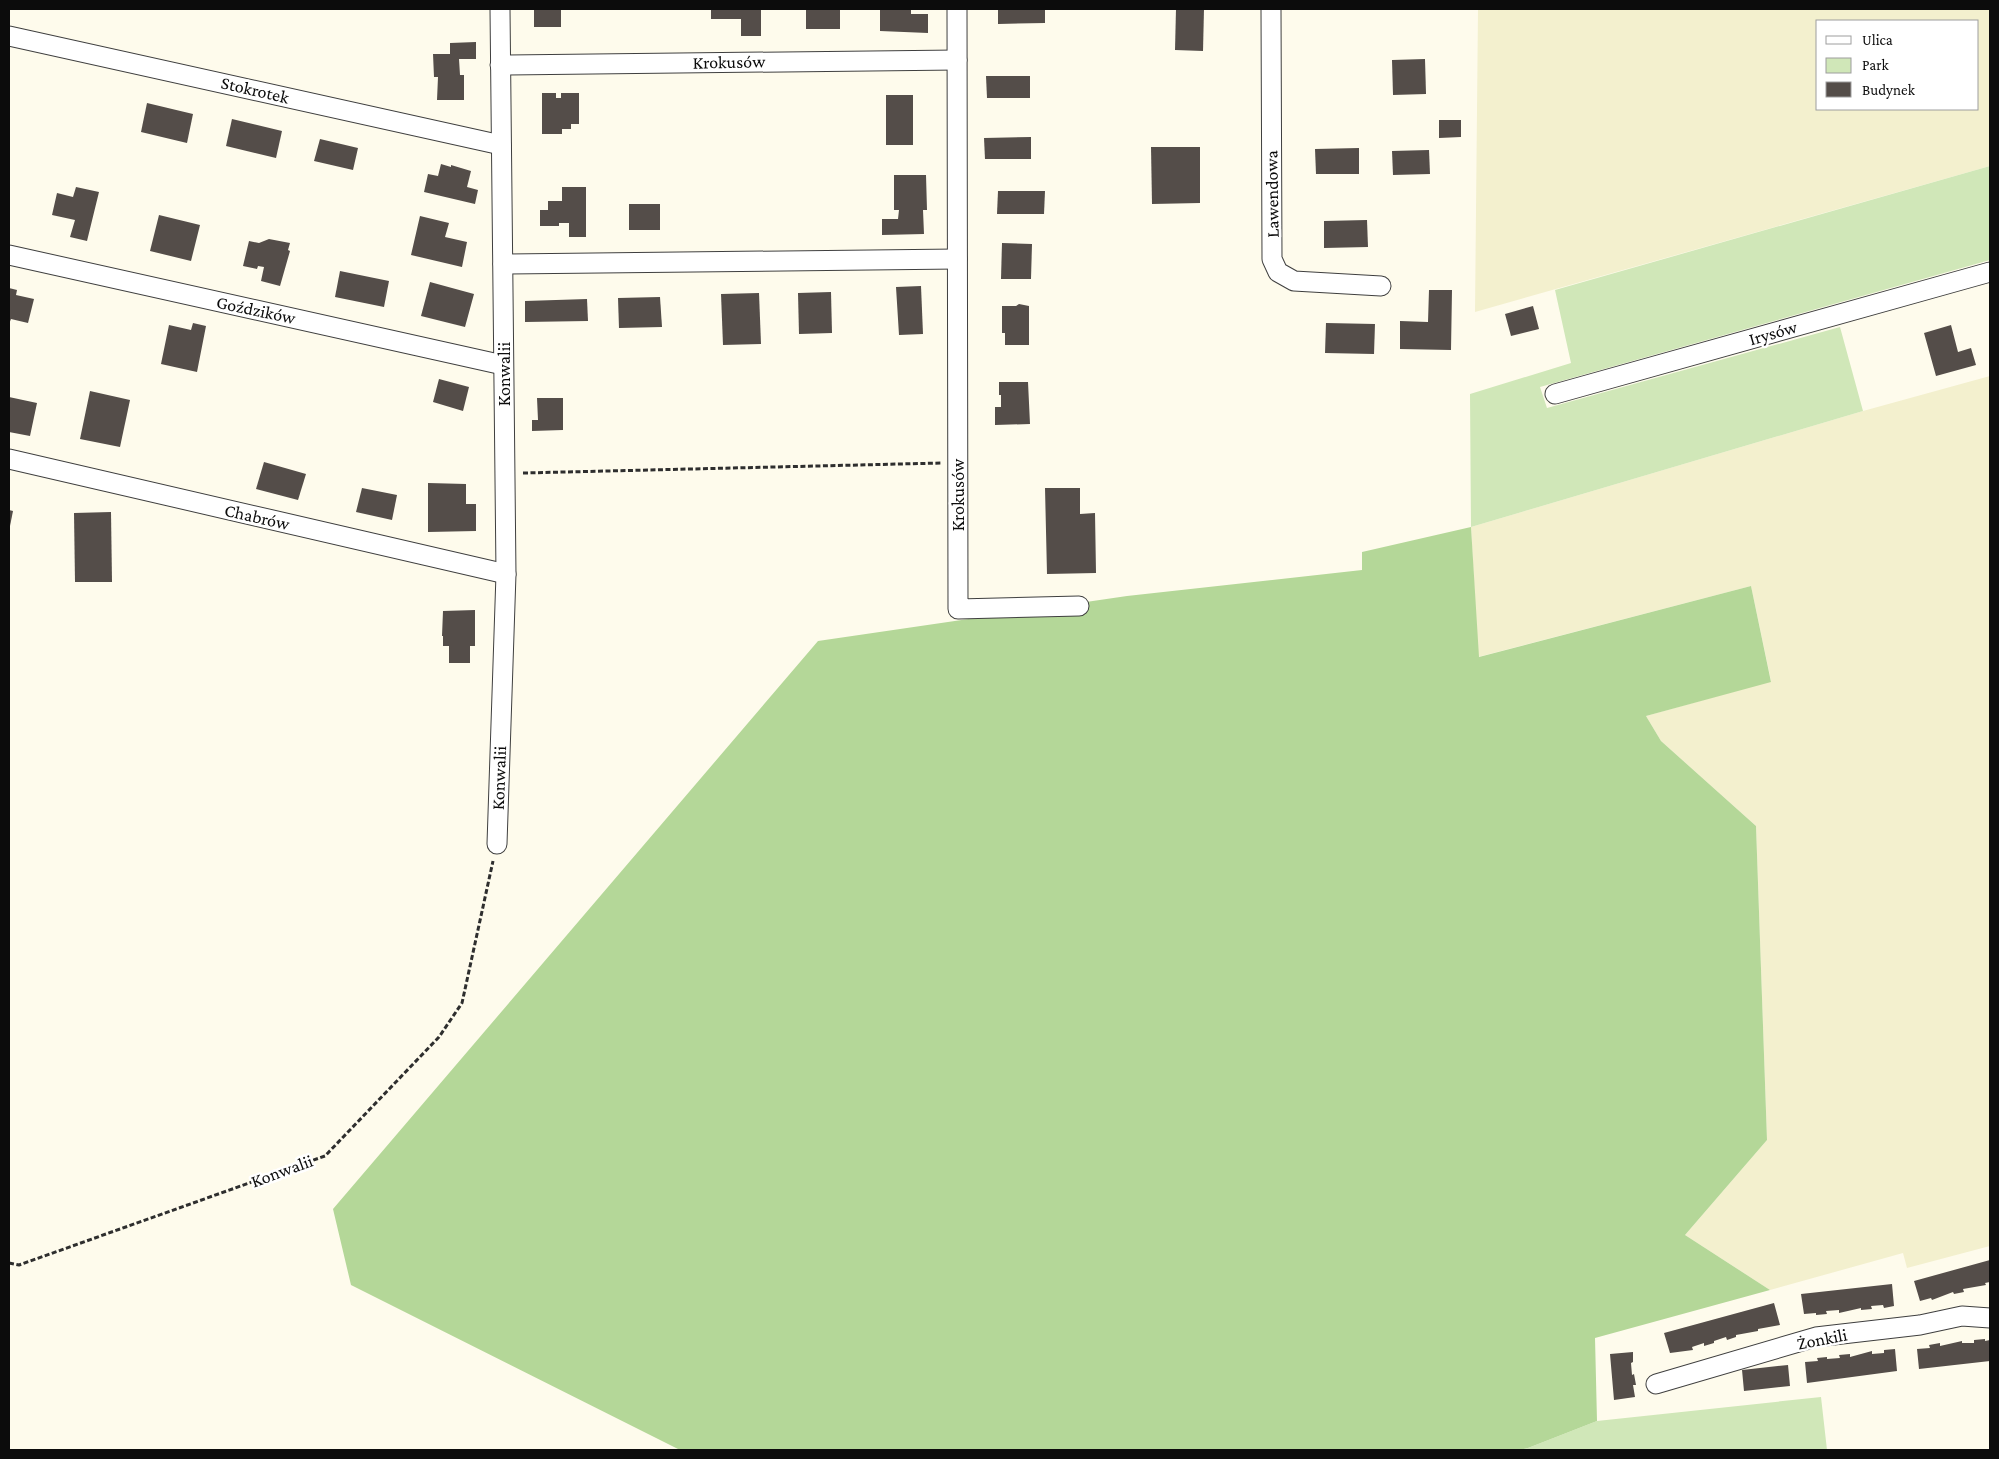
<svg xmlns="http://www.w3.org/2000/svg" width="1999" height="1459" font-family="'Crimson Pro',serif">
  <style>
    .farmland { fill: #f3f0ce; fill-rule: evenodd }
    .green { fill: #d0e7b8 }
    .forest { fill: #b4d798 }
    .building { fill: #544d49 }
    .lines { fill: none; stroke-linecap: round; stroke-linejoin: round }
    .minor-casing { stroke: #3f3f3f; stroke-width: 21 }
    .path { stroke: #2e2e2e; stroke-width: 3; stroke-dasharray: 5 2.5; stroke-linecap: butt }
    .minor { stroke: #fff; stroke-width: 19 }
    .labels { text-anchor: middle; stroke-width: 5; stroke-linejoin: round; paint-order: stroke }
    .street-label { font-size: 18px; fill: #0c0c0c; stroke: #fff }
  </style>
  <rect width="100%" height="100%" fill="#fefbec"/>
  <!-- farmland -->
  <g class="farmland">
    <path d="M 1478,9 L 1990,9 L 1990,166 L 1475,312 ZM 1818,21 L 1978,21 L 1978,109 L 1818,109 Z"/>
    <polygon points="1990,376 1990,1246 1907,1268 1903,1253 1770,1290 1685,1235 1767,1140 1756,826 1661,741 1646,716 1771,681 1751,586 1478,657 1471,527 1863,411"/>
  </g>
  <!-- green -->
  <g class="green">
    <polygon points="1990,166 1990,260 1540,387 1547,408 1840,327 1863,411 1471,527 1470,394 1571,363 1555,290"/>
    <polygon points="1821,1397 1827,1450 1519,1450 1528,1448 1597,1421"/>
  </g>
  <!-- forest -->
  <polygon class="forest" points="1471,527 1479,657 1751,586 1771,682 1646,716 1661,741 1756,826 1767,1140 1685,1235 1770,1290 1595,1338 1597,1421 1528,1448 1519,1450 680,1450 351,1285 333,1209 818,641 1127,596 1362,570 1362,552"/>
  <!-- building -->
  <g class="building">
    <rect x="534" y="9" width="27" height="18"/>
    <polygon points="711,9 761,9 761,36 741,36 741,19 711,19"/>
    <rect x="806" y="9" width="34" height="20"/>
    <polygon points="880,9 911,9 911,14 928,14 928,33 880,31"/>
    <polygon points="998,9 1045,9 1045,23 998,24"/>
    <polygon points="1176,9 1204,9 1203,51 1175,50"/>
    <polygon points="476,42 476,59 459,59 460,75 464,75 464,100 437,100 438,77 434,77 433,54 450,54 450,43"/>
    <polygon points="1425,59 1426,94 1393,95 1392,60"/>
    <polygon points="986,76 1030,76 1030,98 987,98"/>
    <polygon points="542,93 556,93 556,98 561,98 561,93 579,93 579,124 571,124 571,129 562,129 562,134 542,134"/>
    <rect x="886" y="95" width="27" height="50"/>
    <polygon points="147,103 193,114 187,143 141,132"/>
    <polygon points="232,119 282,131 276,158 226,146"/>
    <polygon points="1439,120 1461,120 1461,137 1439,138"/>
    <polygon points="1031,137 1031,159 985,159 984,138"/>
    <polygon points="320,139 358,148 353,170 314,161"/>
    <polygon points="1151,147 1200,147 1200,203 1152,204"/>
    <polygon points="1359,148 1359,174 1316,174 1315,149"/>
    <polygon points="1429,150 1430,174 1393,175 1392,151"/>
    <polygon points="441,164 451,167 451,165 471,171 467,187 478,190 475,204 424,192 428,174 438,176"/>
    <polygon points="894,175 926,175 927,210 923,210 924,234 882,235 882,219 898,219 899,210 894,210"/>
    <polygon points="76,187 99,192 87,241 70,237 75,220 52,215 57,193 73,197"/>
    <polygon points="562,187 586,187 586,237 569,237 569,223 559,223 559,226 540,226 540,210 548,210 548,201 562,201"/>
    <polygon points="998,191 1045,191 1044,214 997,214"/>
    <rect x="629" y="204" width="31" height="26"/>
    <polygon points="159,215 200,225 191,261 150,251"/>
    <polygon points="420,216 449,223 445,237 467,242 462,267 411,255"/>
    <polygon points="1367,220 1368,247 1324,248 1324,221"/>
    <polygon points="269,239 290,243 288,250 290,251 280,286 261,281 264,267 258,266 257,269 243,266 249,241 259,243"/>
    <polygon points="1002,243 1032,244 1031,279 1001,279"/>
    <polygon points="340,271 389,281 384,307 335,297"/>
    <polygon points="430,282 474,294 465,327 421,316"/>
    <polygon points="921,286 923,334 899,335 896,287"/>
    <polygon points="9,288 17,290 16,295 34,299 28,323 11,319 9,324"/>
    <polygon points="1429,290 1452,290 1451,350 1400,349 1400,321 1428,322"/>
    <polygon points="831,292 832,333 799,334 798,293"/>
    <polygon points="759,293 761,344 723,345 721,294"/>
    <polygon points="660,297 662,327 619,328 618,298"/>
    <polygon points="587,299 588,321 525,322 525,301"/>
    <polygon points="1019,304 1029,306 1029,345 1005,345 1005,333 1002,333 1002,306 1016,306"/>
    <polygon points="1533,306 1539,329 1511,336 1505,314"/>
    <polygon points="193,323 206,326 197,372 161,364 169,325 191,330"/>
    <polygon points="1326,323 1375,324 1374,354 1325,353"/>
    <polygon points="1951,325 1958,352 1971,348 1976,365 1936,376 1924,333"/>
    <polygon points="439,379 469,387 463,411 433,402"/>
    <polygon points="999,382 1028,382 1030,424 995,425 995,407 1001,407 1001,395 999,395"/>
    <polygon points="90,391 130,400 120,447 80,439"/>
    <polygon points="9,397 37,403 30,436 9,432"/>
    <polygon points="537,398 563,398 563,430 532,431 532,420 538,420"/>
    <polygon points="264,462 306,474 298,500 256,489"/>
    <polygon points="428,483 466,484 466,504 476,504 476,531 428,532"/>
    <polygon points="362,488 397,495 392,520 356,512"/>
    <polygon points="1045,488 1080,488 1080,514 1095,513 1096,573 1047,574"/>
    <polygon points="9,510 13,511 10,526 9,526"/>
    <polygon points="111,512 112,582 75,582 74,513"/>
    <polygon points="475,610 475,646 470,646 470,663 449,663 449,646 443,646 443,636 442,636 443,611"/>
    <polygon points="1990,1260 1990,1282 1985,1283 1986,1285 1963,1289 1964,1292 1954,1294 1953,1292 1932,1300 1931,1298 1920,1301 1914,1281"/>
    <polygon points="1892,1284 1894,1306 1884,1308 1883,1305 1871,1306 1872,1309 1861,1310 1861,1308 1839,1313 1839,1310 1826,1311 1827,1314 1816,1315 1816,1313 1804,1314 1801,1294"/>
    <polygon points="1774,1303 1780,1325 1758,1329 1758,1331 1736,1335 1736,1337 1727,1340 1726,1337 1714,1341 1714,1343 1704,1346 1704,1343 1692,1347 1693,1350 1670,1353 1664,1333"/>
    <polygon points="1985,1339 1985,1341 1990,1340 1990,1361 1919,1369 1917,1349 1930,1348 1929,1345 1940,1343 1940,1346 1962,1341 1962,1343 1974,1343 1974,1340"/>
    <polygon points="1895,1349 1897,1371 1807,1383 1805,1362 1818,1361 1817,1358 1827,1357 1827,1359 1840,1358 1839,1355 1850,1354 1850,1357 1872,1351 1872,1354 1884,1353 1884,1350"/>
    <polygon points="1633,1352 1633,1362 1631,1363 1632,1375 1634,1374 1636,1385 1633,1385 1635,1397 1614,1400 1610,1354"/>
    <polygon points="1788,1365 1790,1386 1744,1391 1742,1370"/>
  </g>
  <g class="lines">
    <!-- minor casing -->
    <g class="minor-casing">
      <g id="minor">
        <polyline points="957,9 958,609 1079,606"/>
        <polyline points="1271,9 1272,259 1278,272 1294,281 1381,286"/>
        <polyline points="9,36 501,145"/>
        <polyline points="500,65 957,60"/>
        <polyline points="9,255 503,365"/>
        <polyline points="503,264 957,259"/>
        <polyline points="1555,394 1990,272"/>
        <polyline points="9,459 506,574"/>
        <polyline points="497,844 506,574 500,9"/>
        <polyline points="1656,1384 1816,1337 1920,1325 1962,1316 1990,1318"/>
      </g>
    </g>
    <!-- path -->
    <g class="path">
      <polyline points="523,473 942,463"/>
      <polyline points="9,1263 19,1265 325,1156 439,1037 462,1003 493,861"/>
    </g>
    <!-- minor -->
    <use href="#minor" class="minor"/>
  </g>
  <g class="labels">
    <!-- street labels -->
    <g class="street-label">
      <text transform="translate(729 62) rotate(-1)" y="6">Krokusów</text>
      <text transform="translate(255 90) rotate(13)" y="6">Stokrotek</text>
      <text transform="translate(1272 194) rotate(-91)" y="6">Lawendowa</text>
      <text transform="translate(256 310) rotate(12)" y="6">Goździków</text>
      <text transform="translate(1773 333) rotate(-16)" y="6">Irysów</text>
      <text transform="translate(504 374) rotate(-90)" y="6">Konwalii</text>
      <text transform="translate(958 495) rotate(-90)" y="6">Krokusów</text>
      <text transform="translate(257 517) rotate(13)" y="6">Chabrów</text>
      <text transform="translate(499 778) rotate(-88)" y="6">Konwalii</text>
      <text transform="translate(282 1171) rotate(-20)" y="6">Konwalii</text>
      <text transform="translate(1822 1339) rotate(-11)" y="6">Żonkili</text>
    </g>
  </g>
  <!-- border -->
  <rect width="1999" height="1459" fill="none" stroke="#0c0c0c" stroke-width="20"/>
  <!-- legend -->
  <rect x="1816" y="20" width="162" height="90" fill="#ffffff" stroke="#9e9e9e"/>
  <rect x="1826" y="36" width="25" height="8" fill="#ffffff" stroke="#9e9e9e"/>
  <text x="1862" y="45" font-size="15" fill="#0c0c0c">Ulica</text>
  <rect x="1826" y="58" width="25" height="15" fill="#d0e7b8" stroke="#9e9e9e"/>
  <text x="1862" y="70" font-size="15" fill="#0c0c0c">Park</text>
  <rect x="1826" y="82" width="25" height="15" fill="#544d49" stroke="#9e9e9e"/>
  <text x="1862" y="95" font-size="15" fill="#0c0c0c">Budynek</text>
</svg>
